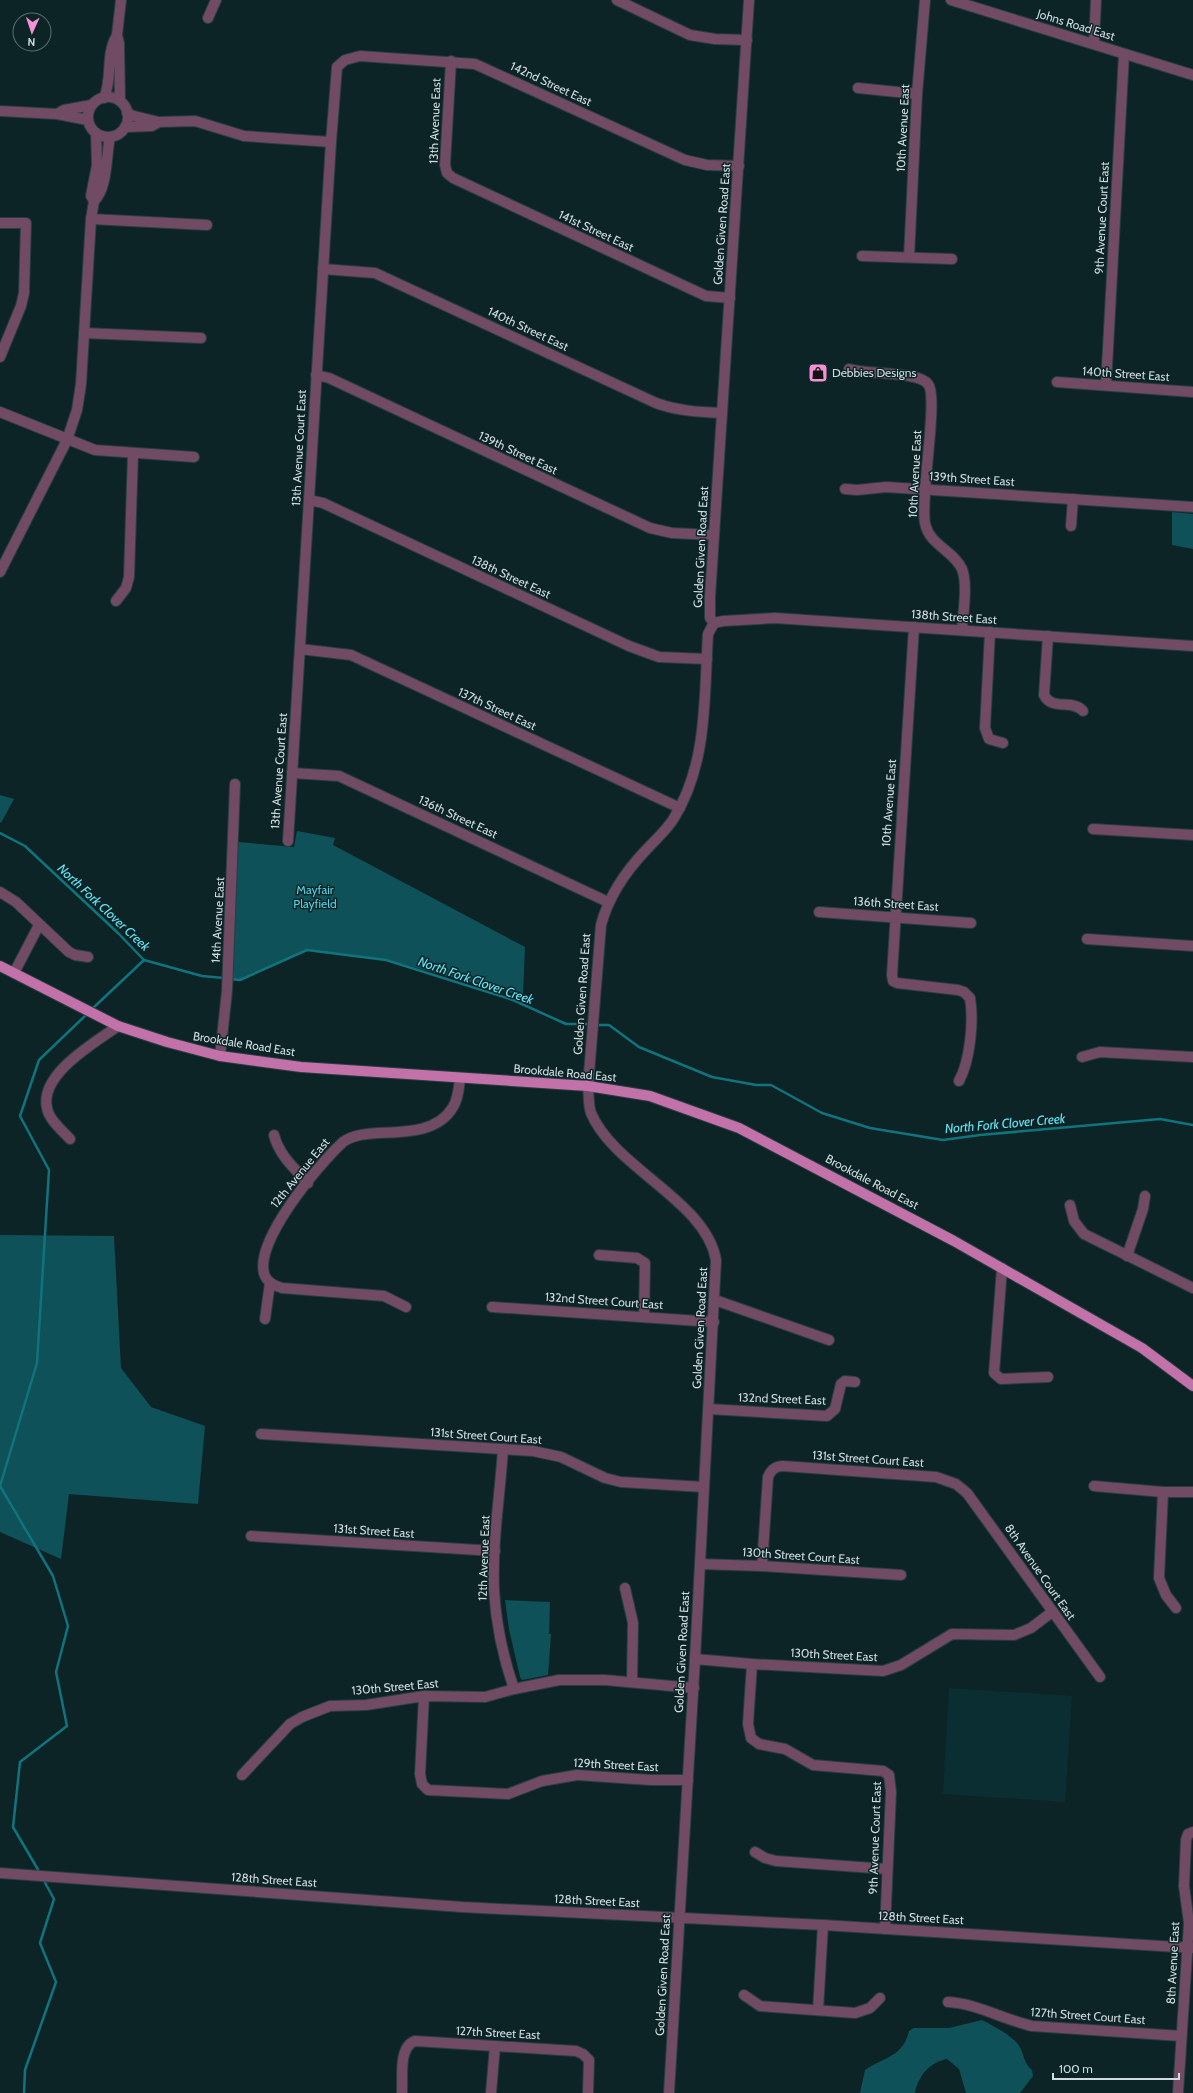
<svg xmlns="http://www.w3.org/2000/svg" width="1193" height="2093" font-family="Cabin,sans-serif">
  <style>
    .built { fill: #0b2e32 }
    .green { fill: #0e5158 }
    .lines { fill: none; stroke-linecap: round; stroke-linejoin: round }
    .stream { stroke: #10737e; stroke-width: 2.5 }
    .minor-casing { stroke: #283e41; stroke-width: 12 }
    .major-casing { stroke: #283e41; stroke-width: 12 }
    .minor { stroke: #714a64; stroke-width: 10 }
    .major { stroke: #c372a9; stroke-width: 10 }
    .labels { text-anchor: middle; stroke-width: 3; stroke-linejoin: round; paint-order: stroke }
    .street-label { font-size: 12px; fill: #cfdcde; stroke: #0d2427 }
    .poi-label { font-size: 12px; fill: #cfdcde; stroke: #0d2427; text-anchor: start }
    .park-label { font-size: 12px; fill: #53d4e4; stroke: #0d2427 }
    .water-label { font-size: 13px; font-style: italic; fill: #66e5f5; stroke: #0d2427 }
  </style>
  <rect width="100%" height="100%" fill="#0d2427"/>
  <!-- built -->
  <polygon class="built" points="949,1688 1072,1696 1065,1802 943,1794"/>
  <!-- green -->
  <g class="green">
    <polygon points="1172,512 1193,514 1193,549 1172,545"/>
    <polygon points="0,795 14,799 1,823 0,822"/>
    <polygon points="297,831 335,838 333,845 525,947 523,996 386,960 307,950 240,980 231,979 238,842 294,847"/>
    <polygon points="0,1235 114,1236 121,1368 151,1407 205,1426 198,1504 69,1494 61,1559 0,1532"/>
    <polygon points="505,1600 550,1602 549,1634 551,1634 548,1675 522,1680 520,1677 509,1629"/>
    <path d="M 982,2020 C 993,2026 1008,2033 1017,2043 C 1024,2051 1023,2063 1032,2070 L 1033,2076 L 1020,2093 L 966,2093 L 959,2069 L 947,2059 C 930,2062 918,2076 915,2093 L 860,2093 L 865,2070 C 884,2057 903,2057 909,2031 L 914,2028 L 949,2028 Z"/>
  </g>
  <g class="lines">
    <!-- stream -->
    <g class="stream">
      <polyline points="0,833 25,846 118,933 144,960 202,976 224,978"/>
      <polyline points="229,979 240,980 307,950 386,960 513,1000 566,1024 590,1024"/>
      <polyline points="92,1009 144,960"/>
      <polyline points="595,1025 609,1025 639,1047 712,1077 756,1085 771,1085 822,1113 870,1128 943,1140 980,1135 1160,1119 1193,1125"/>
      <polyline points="40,1873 13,1827 20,1762 67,1726 56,1672 68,1626 53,1576 0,1486 37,1363 49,1170 20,1116 39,1060 87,1014"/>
      <polyline points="24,2093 25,2070 56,1982 40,1943 54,1899 43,1879"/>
    </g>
    <!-- minor casing -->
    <g class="minor-casing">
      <g id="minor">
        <polyline points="617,0 690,35 715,39 747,40"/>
        <polyline points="951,0 1193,75"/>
        <polyline points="208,18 216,0"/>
        <polyline points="117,35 121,0"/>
        <polyline points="1094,44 1096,0"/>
        <polyline points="451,61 445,165 447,173 453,178 706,296 730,298"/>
        <polyline points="858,88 917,94"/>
        <circle cx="108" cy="117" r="20"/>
        <path d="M 104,98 C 113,77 105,55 117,35 L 119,43 L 120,101"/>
        <polyline points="0,111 57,114"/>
        <polyline points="88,120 57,114 64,110 92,105"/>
        <polyline points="159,122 195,121 244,136 331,142"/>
        <polyline points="125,127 152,126 159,122 134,116 127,113"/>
        <path d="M 96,133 L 97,165 L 91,196 L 94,201 C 108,188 106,155 110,137"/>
        <polyline points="91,219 207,225"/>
        <polyline points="0,223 26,223 24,293 21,306 0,357"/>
        <polyline points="862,256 952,259"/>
        <polyline points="909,257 917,94 925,0"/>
        <path d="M 323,269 L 375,273 L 656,403 C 678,411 699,412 722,413"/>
        <polyline points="84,333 201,338"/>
        <path d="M 849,369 C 868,375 918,371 928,384 C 939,397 920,496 925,523 C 929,545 953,550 962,569 C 968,584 963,614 962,630"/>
        <polyline points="316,375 329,378 650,528 672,533 714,535"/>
        <polyline points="1057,382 1193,392"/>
        <polyline points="1106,385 1124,54"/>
        <polyline points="0,412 95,450 194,457"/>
        <polyline points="845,489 857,490 886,487 1193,507"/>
        <polyline points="309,500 323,503 629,646 659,657 707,659"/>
        <polyline points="1071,526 1073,499"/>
        <polyline points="0,572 67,440 77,410 81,384 91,219 94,201"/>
        <polyline points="116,601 126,588 129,577 133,453"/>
        <polyline points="714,623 710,618 710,597 749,0"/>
        <polyline points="714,623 723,621 775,618 1193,646"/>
        <path d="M 914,627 L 892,975 L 893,981 L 897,983 L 958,990 L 964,992 L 970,998 C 974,1021 970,1061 959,1081"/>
        <polyline points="990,632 985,728 989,739 1003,743"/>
        <path d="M 1048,636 L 1044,695 C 1052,711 1073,699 1083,711"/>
        <polyline points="300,649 351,655 680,808"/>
        <polyline points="292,773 339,776 608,902"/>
        <polyline points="1093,829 1193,835"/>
        <polyline points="288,841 331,142 337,67 345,60 360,56 475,64 685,160 707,165 739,166"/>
        <polyline points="0,892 16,902 69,952 75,955 88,957"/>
        <polyline points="819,912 971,923"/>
        <polyline points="1087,939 1193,946"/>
        <polyline points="14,973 39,925"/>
        <polyline points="220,1056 227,991 235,784"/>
        <polyline points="1082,1057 1100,1052 1193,1057"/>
        <path d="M 274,1135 C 279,1155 294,1168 308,1183"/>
        <path d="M 70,1139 C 62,1130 49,1120 47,1108 C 39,1074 96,1042 118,1026"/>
        <polyline points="1070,1205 1074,1221 1084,1234 1193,1288"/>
        <polyline points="599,1255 637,1258 645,1263 644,1317"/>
        <polyline points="1127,1256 1143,1209 1145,1196"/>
        <polyline points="1002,1268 994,1373 1001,1379 1048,1377"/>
        <polyline points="715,1300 829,1340"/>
        <path d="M 406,1307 L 384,1296 L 282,1288 C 275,1286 268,1283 265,1276 C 251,1244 320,1163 343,1142 C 353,1135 365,1134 378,1133 C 403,1132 438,1133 453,1107 C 458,1099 459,1088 460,1078"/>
        <polyline points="492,1307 714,1322"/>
        <polyline points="265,1319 270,1283"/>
        <polyline points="709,1409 827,1416 835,1409 841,1384 845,1381 855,1382"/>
        <polyline points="261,1434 533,1451 561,1457 605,1478 621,1482 704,1487"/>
        <path d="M 503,1449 C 500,1495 492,1543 494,1590 C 496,1624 503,1657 514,1689"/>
        <polyline points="1094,1486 1163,1492 1193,1492"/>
        <polyline points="1163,1492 1159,1578 1166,1595 1176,1608"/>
        <polyline points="251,1536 495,1551"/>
        <polyline points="700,1564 762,1566 901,1575"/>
        <path d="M 762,1566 L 768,1477 C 771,1470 775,1466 783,1466 L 936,1477 L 956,1484 L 967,1493 L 1100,1677"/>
        <polyline points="625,1588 633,1623 632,1682"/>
        <polyline points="695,1659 752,1664 883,1671 901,1665 952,1634 1014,1635 1031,1628 1052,1612"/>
        <polyline points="752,1664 748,1724 751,1738 759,1744 785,1749 813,1765 883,1771 889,1775 891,1792 885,1929"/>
        <polyline points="424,1696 420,1774 422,1784 428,1790 508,1794 542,1781 577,1775 651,1780 688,1780"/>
        <polyline points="242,1775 290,1724 302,1717 330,1706 366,1705 424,1696 485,1697 514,1689 559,1680 605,1680 694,1688"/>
        <polyline points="755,1852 765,1858 776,1861 887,1869"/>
        <polyline points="0,1873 462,1907 823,1925 1193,1948"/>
        <polyline points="744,1995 760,2006 855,2013 870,2008 880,1998"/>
        <path d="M 948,2002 C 975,2003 1005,2020 1032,2026 L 1181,2036"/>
        <polyline points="818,2010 823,1925"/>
        <path d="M 402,2093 C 403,2078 398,2047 415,2041 L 576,2051 L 583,2054 L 589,2060 L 588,2093"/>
        <polyline points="491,2093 495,2046"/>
        <path d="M 669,2093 L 695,1659 L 716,1260 C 706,1201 614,1168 591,1113 C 588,1105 589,1094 588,1086 L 601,925 C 609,895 625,872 646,850 C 655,840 667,830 674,818 C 708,763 704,697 708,634 L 714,623"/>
        <polyline points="1178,2093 1189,1923 1184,1886 1186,1840 1188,1834 1193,1832"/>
      </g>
    </g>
    <!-- major casing -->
    <g class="major-casing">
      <polyline id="major" points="0,966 118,1026 167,1042 220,1056 301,1067 588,1086 650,1096 739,1128 954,1241 1142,1348 1193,1386"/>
    </g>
    <!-- minor -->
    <use href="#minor" class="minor"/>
    <!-- major -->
    <use href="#major" class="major"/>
  </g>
  <!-- icons -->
  <defs>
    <g id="shop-square" transform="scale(1)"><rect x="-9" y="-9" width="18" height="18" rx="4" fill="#f491d4" stroke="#0d2427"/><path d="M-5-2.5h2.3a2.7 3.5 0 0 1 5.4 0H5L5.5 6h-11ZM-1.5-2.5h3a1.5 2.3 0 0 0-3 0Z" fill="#111"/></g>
  </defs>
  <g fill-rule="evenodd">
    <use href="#shop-square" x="818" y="373"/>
  </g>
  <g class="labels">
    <!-- street labels -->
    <g class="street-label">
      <text transform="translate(1076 25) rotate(17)" y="4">Johns Road East</text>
      <text transform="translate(551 84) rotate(25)" y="4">142nd Street East</text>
      <text transform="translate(435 121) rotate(-88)" y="4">13th Avenue East</text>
      <text transform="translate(903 128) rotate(-87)" y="4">10th Avenue East</text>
      <text transform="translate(1102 218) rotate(-87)" y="4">9th Avenue Court East</text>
      <text transform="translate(722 224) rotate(-86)" y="4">Golden Given Road East</text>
      <text transform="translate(596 231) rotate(25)" y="4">141st Street East</text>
      <text transform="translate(528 329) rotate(25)" y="4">140th Street East</text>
      <text transform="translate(1126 374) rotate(4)" y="4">140th Street East</text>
      <text transform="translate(299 448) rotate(-87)" y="4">13th Avenue Court East</text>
      <text transform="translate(518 453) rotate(25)" y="4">139th Street East</text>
      <text transform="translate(915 474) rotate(-87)" y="4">10th Avenue East</text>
      <text transform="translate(972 479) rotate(4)" y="4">139th Street East</text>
      <text transform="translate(701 547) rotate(-87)" y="4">Golden Given Road East</text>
      <text transform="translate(511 577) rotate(25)" y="4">138th Street East</text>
      <text transform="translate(954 617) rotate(4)" y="4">138th Street East</text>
      <text transform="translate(497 709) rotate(25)" y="4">137th Street East</text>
      <text transform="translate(279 771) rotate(-86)" y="4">13th Avenue Court East</text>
      <text transform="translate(889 803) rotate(-86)" y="4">10th Avenue East</text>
      <text transform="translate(458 817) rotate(25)" y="4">136th Street East</text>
      <text transform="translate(896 904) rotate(4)" y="4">136th Street East</text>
      <text transform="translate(218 920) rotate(-87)" y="4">14th Avenue East</text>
      <text transform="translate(582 994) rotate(-86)" y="4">Golden Given Road East</text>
      <text transform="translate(244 1044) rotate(9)" y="4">Brookdale Road East</text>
      <text transform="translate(565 1073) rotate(5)" y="4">Brookdale Road East</text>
      <text transform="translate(300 1173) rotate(-51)" y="4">12th Avenue East</text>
      <text transform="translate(872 1182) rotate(28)" y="4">Brookdale Road East</text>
      <text transform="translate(604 1301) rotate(4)" y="4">132nd Street Court East</text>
      <text transform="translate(700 1328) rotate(-87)" y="4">Golden Given Road East</text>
      <text transform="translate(782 1399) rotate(2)" y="4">132nd Street East</text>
      <text transform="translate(486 1436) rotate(4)" y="4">131st Street Court East</text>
      <text transform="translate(868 1459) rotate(4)" y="4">131st Street Court East</text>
      <text transform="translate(374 1531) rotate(4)" y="4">131st Street East</text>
      <text transform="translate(801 1556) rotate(4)" y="4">130th Street Court East</text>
      <text transform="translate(484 1558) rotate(-88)" y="4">12th Avenue East</text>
      <text transform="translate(1040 1572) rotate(55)" y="4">8th Avenue Court East</text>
      <text transform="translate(682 1652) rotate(-87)" y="4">Golden Given Road East</text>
      <text transform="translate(834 1655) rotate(3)" y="4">130th Street East</text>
      <text transform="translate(395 1687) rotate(-5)" y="4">130th Street East</text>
      <text transform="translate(616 1765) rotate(3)" y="4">129th Street East</text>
      <text transform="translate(875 1838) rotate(-88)" y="4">9th Avenue Court East</text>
      <text transform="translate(274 1880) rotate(4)" y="4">128th Street East</text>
      <text transform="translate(597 1901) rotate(3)" y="4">128th Street East</text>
      <text transform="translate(921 1918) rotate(3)" y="4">128th Street East</text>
      <text transform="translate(1173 1963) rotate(-87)" y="4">8th Avenue East</text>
      <text transform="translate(663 1975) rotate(-87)" y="4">Golden Given Road East</text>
      <text transform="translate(1088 2016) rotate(4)" y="4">127th Street Court East</text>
      <text transform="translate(498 2033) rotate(3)" y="4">127th Street East</text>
    </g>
    <!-- poi labels -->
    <g class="poi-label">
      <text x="832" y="377">Debbies Designs</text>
    </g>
    <!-- park labels -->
    <g class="park-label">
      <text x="315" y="894">Mayfair<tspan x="315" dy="14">Playfield</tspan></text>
    </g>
    <!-- water labels -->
    <g class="water-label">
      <text transform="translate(104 907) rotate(43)" y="5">North Fork Clover Creek</text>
      <text transform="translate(476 980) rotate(19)" y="5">North Fork Clover Creek</text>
      <text transform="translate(1005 1123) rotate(-5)" y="5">North Fork Clover Creek</text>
    </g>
  </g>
  <!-- north arrow -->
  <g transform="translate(32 32) rotate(183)"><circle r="19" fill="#0d2427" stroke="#5b6e70"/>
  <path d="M0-3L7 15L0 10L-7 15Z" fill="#f491d4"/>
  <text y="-6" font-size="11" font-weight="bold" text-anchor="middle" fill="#cfdcde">N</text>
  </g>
  <!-- scale -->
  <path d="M1053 2073v6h126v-6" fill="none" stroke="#cfdcde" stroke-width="2"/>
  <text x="1059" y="2073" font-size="12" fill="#cfdcde" stroke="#0d2427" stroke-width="3" paint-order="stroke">100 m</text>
</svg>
